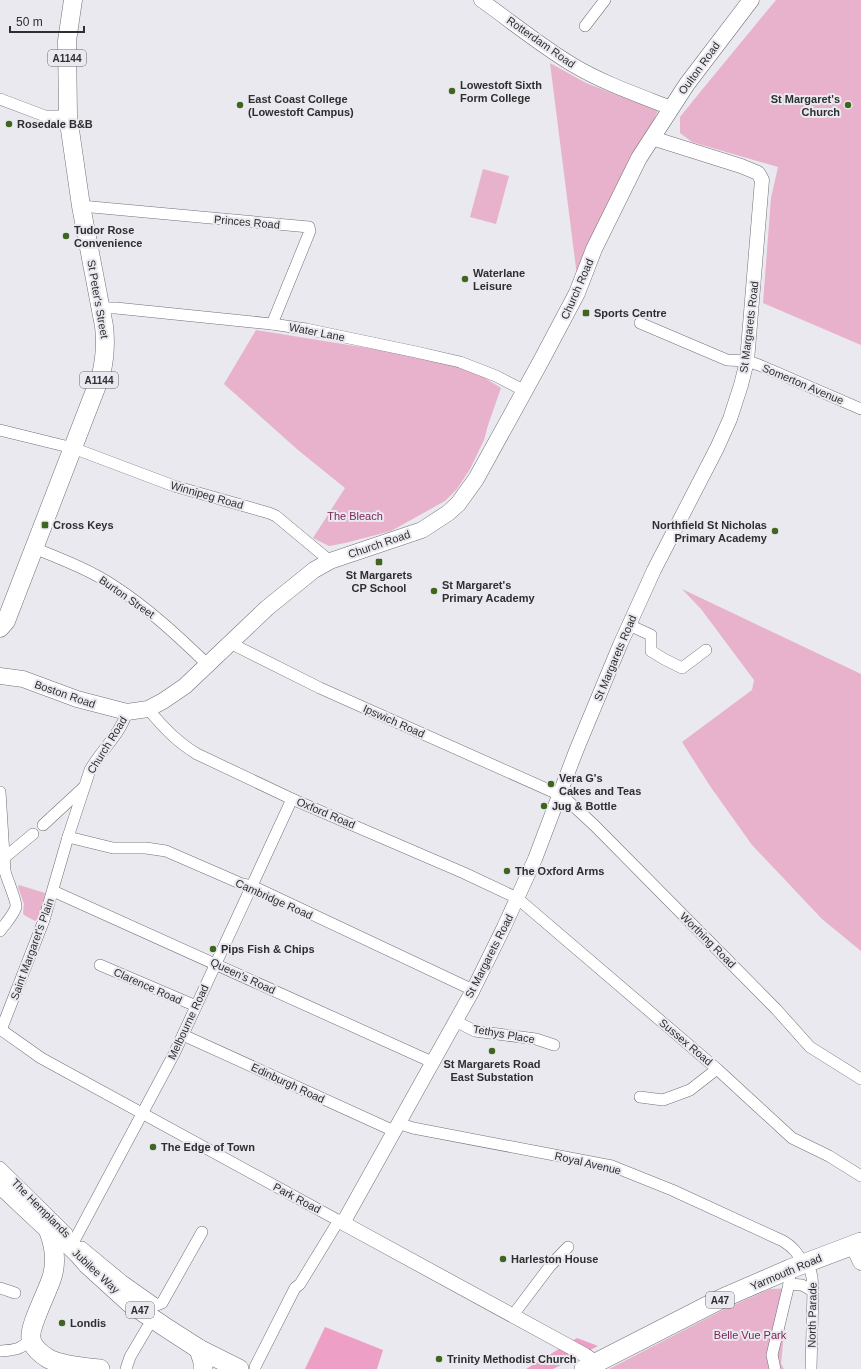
<svg xmlns="http://www.w3.org/2000/svg" width="861" height="1369" font-family="Helvetica,sans-serif">
  <style>
    .green { fill: #e8b1cc }
    .forest { fill: #ed9fc6 }
    .lines { fill: none; stroke-linecap: round; stroke-linejoin: round }
    .minor-casing { stroke: #717176; stroke-width: 12 }
    .tertiary-casing { stroke: #717176; stroke-width: 15 }
    .secondary-casing { stroke: #717176; stroke-width: 17 }
    .primary-casing { stroke: #717176; stroke-width: 19 }
    .trunk-casing { stroke: #717176; stroke-width: 20 }
    .minor { stroke: #fff; stroke-width: 11 }
    .tertiary { stroke: #fff; stroke-width: 14 }
    .secondary { stroke: #fff; stroke-width: 16 }
    .primary { stroke: #fff; stroke-width: 18 }
    .trunk { stroke: #fff; stroke-width: 19 }
    .poi-dot { fill: #3f651f; stroke: #e9e9ef; stroke-width: 1.5 }
    .labels { text-anchor: middle; stroke-width: 4; stroke-linejoin: round; paint-order: stroke }
    .shield { fill: #e9e9ef; stroke: #67676a; stroke-width: 1 }
    .shield-label { font-size: 10px; font-weight: bold; fill: #2f2f31 }
    .street-label { font-size: 11px; fill: #2f2f31; stroke: #e9e9ef }
    .poi-label { font-size: 11px; font-weight: bold; fill: #2f2f31; stroke: #e9e9ef; text-anchor: start }
    .park-label { font-size: 11px; fill: #7d2358; stroke: #e9e9ef }
  </style>
  <rect width="100%" height="100%" fill="#e9e9ef"/>
  <!-- green -->
  <g class="green">
    <polygon points="776,0 861,0 861,345 763,303 771,198 778,167 692,142 680,133 680,117 701,91"/>
    <polygon points="550,63 586,83 658,111 577,276"/>
    <polygon points="483,169 509,176 496,224 470,217"/>
    <polygon points="256,330 386,351 448,363 472,370 501,388 488,425 484,440 470,469 457,489 445,501 391,531 345,543 329,546 313,538 345,488 298,450 224,384"/>
    <polygon points="682,589 861,674 861,951 822,919 752,845 710,786 682,742 752,690 754,680 701,609"/>
    <polygon points="19,885 45,893 40,917 35,921 24,915 23,913 24,904 18,887"/>
    <polygon points="794,1288 786,1313 781,1364 784,1369 609,1369 725,1309 770,1289"/>
  </g>
  <!-- forest -->
  <g class="forest">
    <polygon points="325,1327 383,1350 377,1369 305,1369"/>
    <polygon points="577,1338 598,1346 553,1369 526,1369"/>
  </g>
  <g class="lines">
    <!-- minor casing -->
    <g class="minor-casing">
      <g id="minor">
        <polyline points="585,26 605,0"/>
        <polyline points="0,99 45,116 68,116"/>
        <polyline points="81,206 309,227 310,231 272,324"/>
        <polyline points="100,308 116,308 272,324 306,329 416,352 460,362 496,376 525,391"/>
        <polyline points="640,323 727,360 747,361 759,365 861,409"/>
        <polyline points="0,430 73,448 174,486 269,513 276,516 330,561"/>
        <path d="M 34,548 C 61,559 90,570 114,586 C 148,608 178,636 208,665"/>
        <polyline points="629,625 651,635 651,651 664,659 682,668 706,650"/>
        <polyline points="230,643 320,688 560,795 567,800 594,825 776,1009 810,1047 861,1079"/>
        <path d="M 148,709 C 163,727 177,742 197,754 L 292,799 L 464,873 L 517,898 L 717,1069 L 792,1138 L 829,1156 L 861,1176"/>
        <path d="M 0,792 L 5,871 C 7,880 17,901 16,907 C 13,916 5,924 0,931"/>
        <polyline points="43,825 83,788"/>
        <polyline points="68,837 113,848 146,848 166,851 242,884 252,886 473,990"/>
        <polyline points="4,858 33,834"/>
        <polyline points="53,891 432,1062"/>
        <polyline points="100,965 196,1006"/>
        <polyline points="455,1021 475,1031 536,1039 554,1045"/>
        <polyline points="0,1029 41,1058 343,1223"/>
        <path d="M 1,1030 L 44,920 L 68,837 L 90,770 C 101,750 120,735 127,712"/>
        <polyline points="183,1035 394,1131"/>
        <polyline points="640,1097 663,1100 690,1090 717,1069"/>
        <path d="M 398,1123 L 413,1128 L 612,1166 L 672,1190 L 783,1241 C 793,1247 798,1253 803,1264"/>
        <polyline points="0,1167 67,1233"/>
        <polyline points="74,1241 174,1054 292,799"/>
        <polyline points="82,1247 123,1281 157,1305 162,1303 202,1232"/>
        <polyline points="808,1262 812,1277 813,1291 811,1369"/>
        <polyline points="789,1284 802,1285 813,1291"/>
        <polyline points="0,1288 15,1293"/>
        <polyline points="513,1315 550,1266 568,1247"/>
        <path d="M 0,1351 C 15,1350 20,1350 31,1339"/>
        <polyline points="255,1367 295,1288 300,1284 339,1220"/>
        <polyline points="126,1369 130,1357 147,1328"/>
        <polyline points="775,1369 772,1355 789,1284 790,1269"/>
      </g>
    </g>
    <!-- tertiary casing -->
    <g class="tertiary-casing">
      <g id="tertiary">
        <path d="M 481,0 C 512,22 541,46 573,65 C 603,83 638,95 671,108"/>
        <polyline points="597,1363 585,1355 343,1223 473,990 504,927 535,859 576,751 620,645 654,570 717,448 730,419 741,385 747,361 762,180 758,173 741,166 652,138"/>
      </g>
    </g>
    <!-- secondary casing -->
    <g class="secondary-casing">
      <g id="secondary">
        <polyline points="0,676 23,679 77,699 127,712 148,709 163,701 185,686 267,608 314,570 330,561 422,530 448,513 458,504 476,479 541,361 577,293 594,249 639,158 687,84 751,0"/>
        <polyline points="853,1245 861,1262"/>
      </g>
    </g>
    <!-- primary casing -->
    <g class="primary-casing">
      <path id="primary" d="M 0,628 L 6,621 L 11,608 L 101,375 C 105,358 106,343 104,326 L 81,206 L 68,116 L 67,41 L 73,0"/>
    </g>
    <!-- trunk casing -->
    <g class="trunk-casing">
      <g id="trunk">
        <path d="M 0,1184 L 48,1229 C 62,1238 77,1251 87,1264 L 131,1304 L 165,1327 L 199,1349 L 239,1369"/>
        <path d="M 48,1229 C 54,1244 57,1261 52,1277 C 48,1291 29,1326 31,1338 C 32,1347 42,1355 49,1359 C 64,1366 83,1367 100,1369"/>
        <polyline points="199,1349 203,1362 203,1369"/>
        <polyline points="584,1369 723,1298 790,1269 861,1242"/>
      </g>
    </g>
    <!-- minor -->
    <use href="#minor" class="minor"/>
    <!-- tertiary -->
    <use href="#tertiary" class="tertiary"/>
    <!-- secondary -->
    <use href="#secondary" class="secondary"/>
    <!-- primary -->
    <use href="#primary" class="primary"/>
    <!-- trunk -->
    <use href="#trunk" class="trunk"/>
  </g>
  <!-- markers -->
  <g class="poi-dot">
    <circle cx="452" cy="91" r="4"/>
    <circle cx="240" cy="105" r="4"/>
    <circle cx="848" cy="105" r="4"/>
    <circle cx="9" cy="124" r="4"/>
    <circle cx="66" cy="236" r="4"/>
    <circle cx="465" cy="279" r="4"/>
    <rect x="582" y="309" width="8" height="8" rx="2"/>
    <rect x="41" y="521" width="8" height="8" rx="2"/>
    <circle cx="775" cy="531" r="4"/>
    <rect x="375" y="558" width="8" height="8" rx="2"/>
    <circle cx="434" cy="591" r="4"/>
    <circle cx="551" cy="784" r="4"/>
    <circle cx="544" cy="806" r="4"/>
    <circle cx="507" cy="871" r="4"/>
    <circle cx="213" cy="949" r="4"/>
    <circle cx="492" cy="1051" r="4"/>
    <circle cx="153" cy="1147" r="4"/>
    <circle cx="503" cy="1259" r="4"/>
    <circle cx="62" cy="1323" r="4"/>
    <circle cx="439" cy="1359" r="4"/>
  </g>
  <g class="labels">
    <!-- shield labels -->
    <g class="shield">
      <rect x="48" y="50" width="38" height="16" rx="3"/>
      <rect x="80" y="372" width="38" height="16" rx="3"/>
      <rect x="706" y="1292" width="28" height="16" rx="3"/>
      <rect x="126" y="1302" width="28" height="16" rx="3"/>
    </g>
    <g class="shield-label">
      <text x="67" y="62">A1144</text>
      <text x="99" y="384">A1144</text>
      <text x="720" y="1304">A47</text>
      <text x="140" y="1314">A47</text>
    </g>
    <!-- street labels -->
    <g class="street-label">
      <text transform="translate(541 42) rotate(35)" y="4">Rotterdam Road</text>
      <text transform="translate(699 68) rotate(-54)" y="4">Oulton Road</text>
      <text transform="translate(247 222) rotate(5)" y="4">Princes Road</text>
      <text transform="translate(577 289) rotate(-66)" y="4">Church Road</text>
      <text transform="translate(98 299) rotate(80)" y="4">St Peter's Street</text>
      <text transform="translate(749 327) rotate(-83)" y="4">St Margarets Road</text>
      <text transform="translate(317 332) rotate(11)" y="4">Water Lane</text>
      <text transform="translate(803 384) rotate(23)" y="4">Somerton Avenue</text>
      <text transform="translate(207 495) rotate(16)" y="4">Winnipeg Road</text>
      <text transform="translate(379 544) rotate(-19)" y="4">Church Road</text>
      <text transform="translate(127 597) rotate(35)" y="4">Burton Street</text>
      <text transform="translate(615 658) rotate(-67)" y="4">St Margarets Road</text>
      <text transform="translate(65 694) rotate(19)" y="4">Boston Road</text>
      <text transform="translate(394 721) rotate(24)" y="4">Ipswich Road</text>
      <text transform="translate(107 745) rotate(-58)" y="4">Church Road</text>
      <text transform="translate(326 813) rotate(23)" y="4">Oxford Road</text>
      <text transform="translate(274 899) rotate(24)" y="4">Cambridge Road</text>
      <text transform="translate(708 940) rotate(45)" y="4">Worthing Road</text>
      <text transform="translate(32 949) rotate(-70)" y="4">Saint Margaret's Plain</text>
      <text transform="translate(489 956) rotate(-63)" y="4">St Margarets Road</text>
      <text transform="translate(243 976) rotate(25)" y="4">Queen's Road</text>
      <text transform="translate(148 986) rotate(24)" y="4">Clarence Road</text>
      <text transform="translate(188 1022) rotate(-65)" y="4">Melbourne Road</text>
      <text transform="translate(504 1034) rotate(10)" y="4">Tethys Place</text>
      <text transform="translate(686 1042) rotate(40)" y="4">Sussex Road</text>
      <text transform="translate(288 1083) rotate(25)" y="4">Edinburgh Road</text>
      <text transform="translate(588 1163) rotate(13)" y="4">Royal Avenue</text>
      <text transform="translate(297 1198) rotate(28)" y="4">Park Road</text>
      <text transform="translate(41 1208) rotate(45)" y="4">The Hemplands</text>
      <text transform="translate(96 1271) rotate(43)" y="4">Jubilee Way</text>
      <text transform="translate(786 1272) rotate(-23)" y="4">Yarmouth Road</text>
      <text transform="translate(812 1315) rotate(-89)" y="4">North Parade</text>
    </g>
    <!-- poi labels -->
    <g class="poi-label">
      <text x="460" y="89">Lowestoft Sixth<tspan x="460" dy="13">Form College</tspan></text>
      <text x="248" y="103">East Coast College<tspan x="248" dy="13">(Lowestoft Campus)</tspan></text>
      <text x="840" y="103" text-anchor="end">St Margaret's<tspan x="840" dy="13">Church</tspan></text>
      <text x="17" y="128">Rosedale B&amp;B</text>
      <text x="74" y="234">Tudor Rose<tspan x="74" dy="13">Convenience</tspan></text>
      <text x="473" y="277">Waterlane<tspan x="473" dy="13">Leisure</tspan></text>
      <text x="594" y="317">Sports Centre</text>
      <text x="53" y="529">Cross Keys</text>
      <text x="767" y="529" text-anchor="end">Northfield St Nicholas<tspan x="767" dy="13">Primary Academy</tspan></text>
      <text x="379" y="579" text-anchor="middle">St Margarets<tspan x="379" dy="13">CP School</tspan></text>
      <text x="442" y="589">St Margaret's<tspan x="442" dy="13">Primary Academy</tspan></text>
      <text x="559" y="782">Vera G's<tspan x="559" dy="13">Cakes and Teas</tspan></text>
      <text x="552" y="810">Jug &amp; Bottle</text>
      <text x="515" y="875">The Oxford Arms</text>
      <text x="221" y="953">Pips Fish &amp; Chips</text>
      <text x="492" y="1068" text-anchor="middle">St Margarets Road<tspan x="492" dy="13">East Substation</tspan></text>
      <text x="161" y="1151">The Edge of Town</text>
      <text x="511" y="1263">Harleston House</text>
      <text x="70" y="1327">Londis</text>
      <text x="447" y="1363">Trinity Methodist Church</text>
    </g>
    <!-- park labels -->
    <g class="park-label">
      <text x="355" y="520">The Bleach</text>
      <text x="750" y="1339">Belle Vue Park</text>
    </g>
  </g>
  <!-- scale -->
  <path d="M10 26v6h74v-6" fill="none" stroke="#2f2f31" stroke-width="2"/>
  <text x="16" y="26" font-size="12" fill="#2f2f31" stroke="#e9e9ef" stroke-width="3" paint-order="stroke">50 m</text>
</svg>
